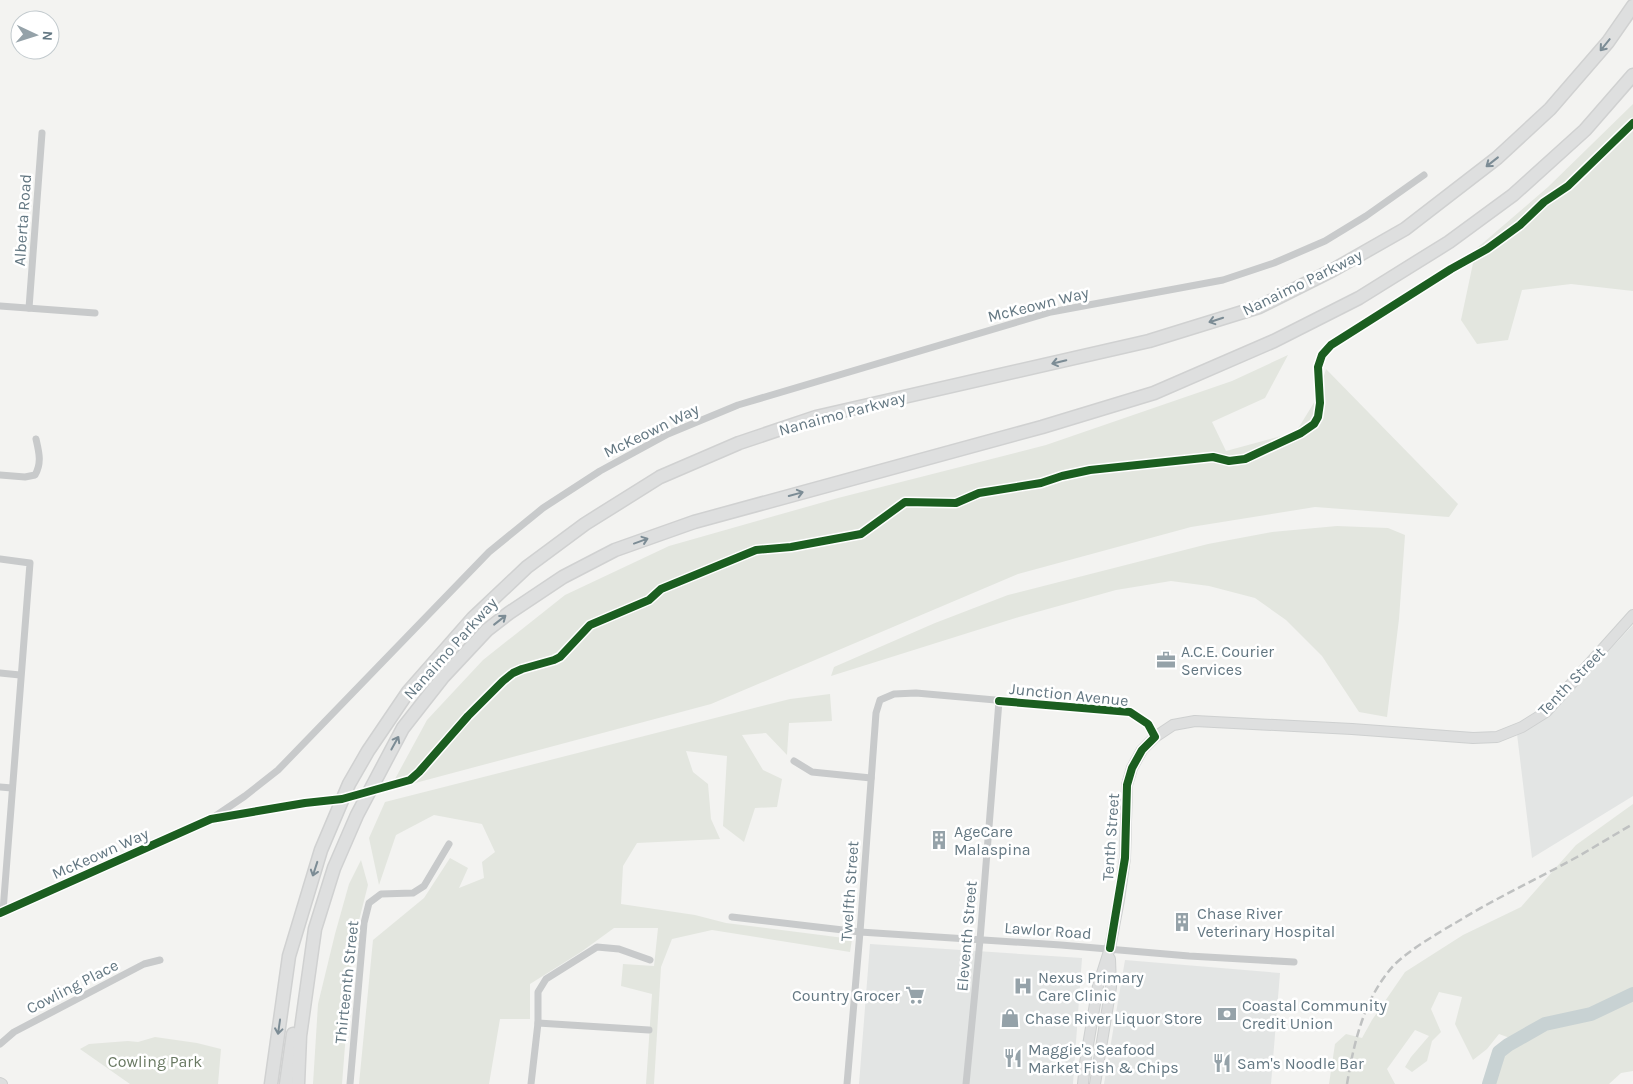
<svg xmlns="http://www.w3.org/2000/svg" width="1633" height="1084" font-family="Karla,sans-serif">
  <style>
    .built { fill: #e3e5e4 }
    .green { fill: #e3e6df }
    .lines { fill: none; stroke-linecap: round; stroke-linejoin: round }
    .river { stroke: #c8d2d3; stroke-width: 14 }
    .secondary-casing { stroke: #ced0d0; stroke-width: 12 }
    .highway-casing { stroke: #d0d1d1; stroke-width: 15 }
    .street { stroke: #c8cacb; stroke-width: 7 }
    .secondary { stroke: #dedfdf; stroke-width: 10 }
    .highway { stroke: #dedfdf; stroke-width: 12 }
    .rail { stroke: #bfc1c1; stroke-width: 2.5; stroke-dasharray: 8 4; stroke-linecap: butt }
    .cycleway-casing { stroke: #fff; stroke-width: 11 }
    .cycleway { stroke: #1b5e20; stroke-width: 8 }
    .oneway { stroke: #7c8c95 }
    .labels { text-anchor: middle; stroke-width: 5; stroke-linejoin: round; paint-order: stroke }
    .street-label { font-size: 16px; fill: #637782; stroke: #fff }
    .poi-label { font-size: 16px; fill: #637782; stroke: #fff; text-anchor: start }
    .park-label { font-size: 16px; fill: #697962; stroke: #fff }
  </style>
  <rect width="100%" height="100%" fill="#f3f3f1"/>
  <!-- built -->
  <g class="built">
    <polygon points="1633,625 1633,796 1532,858 1517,734 1549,715"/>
    <polygon points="870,944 1082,958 1073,1084 859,1084"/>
    <polygon points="1125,960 1280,973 1271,1084 1104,1084"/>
  </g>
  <!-- green -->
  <g class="green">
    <polygon points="1633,104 1633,291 1571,284 1522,290 1508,340 1477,344 1461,320 1476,249 1548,187"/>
    <polygon points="1288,355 1265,398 1212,422 1226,451 1296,432 1318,396 1326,369 1458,504 1449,517 1315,507 1191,527 1018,574 711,704 389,790 427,720 483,660 565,595 669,546 838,498 1046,445 1232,381"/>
    <polygon points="1337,526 1388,528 1405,535 1399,619 1387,717 1359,712 1322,656 1286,620 1255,598 1209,586 1171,581 1116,590 1019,617 831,676 834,667 935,623 1008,595 1208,544 1272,532"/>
    <polygon points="830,694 832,721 789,723 787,755 766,733 742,735 763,770 782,779 777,807 755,808 744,842 723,826 727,756 686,751 693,772 708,784 711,819 720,839 637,843 623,866 621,904 695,915 726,923 852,939 850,952 712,930 672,939 661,967 654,1084 646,1084 652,994 621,986 623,964 654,966 658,928 614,928 581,952 530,984 530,1019 500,1019 489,1084 359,1084 373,940 424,898 450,858 468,868 459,888 484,878 482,862 495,852 482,824 434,815 396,835 379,885 369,838 385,802 790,699"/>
    <polygon points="1633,804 1633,1071 1621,1073 1609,1084 1487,1084 1497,1058 1510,1038 1499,1034 1487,1049 1473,1060 1455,1024 1462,997 1439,992 1431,1009 1441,1032 1432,1041 1427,1061 1412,1072 1405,1067 1411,1057 1429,1036 1415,1030 1387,1069 1395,1084 1329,1084 1335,1044 1346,1034 1362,1038 1372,1020 1405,972 1463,935 1521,907 1576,845"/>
    <polygon points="361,860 368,885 353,944 342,1084 313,1084 318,1004 335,934 349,884"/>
    <polygon points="155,1037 197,1043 221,1049 218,1084 130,1084 80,1049 89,1044 128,1041 138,1042"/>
  </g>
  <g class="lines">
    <!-- river -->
    <polyline class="river" points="1489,1084 1499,1052 1508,1045 1545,1024 1591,1014 1633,994"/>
    <!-- secondary casing -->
    <g class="secondary-casing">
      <g id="secondary">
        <polyline points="0,1083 2,1084"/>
        <polyline points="1083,1084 1085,1063 1098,986 1110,948 1119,900 1125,858 1127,785 1132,768 1142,750 1155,737 1173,725 1195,721 1352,729 1473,738 1497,737 1522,727 1546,712 1633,615"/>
        <polyline points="1095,1084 1111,987 1110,959"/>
      </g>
    </g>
    <!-- highway casing -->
    <g class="highway-casing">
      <g id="highway">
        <polyline points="271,1084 289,956 321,850 349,784 368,751 408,692 473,618 527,567 585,524 660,477 739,443 816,417 1149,341 1259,307 1333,270 1405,229 1497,158 1550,109 1608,42 1633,6"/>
        <polyline points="286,1084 293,1034"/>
        <polyline points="298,1084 300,1036 315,929 334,868 357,815 403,728 443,677 487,630 509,613 563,577 615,550 694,522 1042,427 1154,393 1274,341 1359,298 1449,242 1513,195 1585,130 1633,75"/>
      </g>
    </g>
    <!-- street -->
    <g class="street">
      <polyline points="0,306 95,313"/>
      <polyline points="29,308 42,133"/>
      <path d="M 0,475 L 25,477 L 35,475 C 42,463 39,452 36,439"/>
      <polyline points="0,559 30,563 3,911"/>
      <polyline points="0,673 20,675"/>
      <polyline points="794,761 812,772 871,778"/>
      <polyline points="0,787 12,788"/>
      <polyline points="0,913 211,819 245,796 278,770 489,552 543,508 600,471 668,434 738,405 1051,312 1223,280 1274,263 1325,241 1366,216 1424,175"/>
      <polyline points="732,917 860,932 1061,945 1189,956 1294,962"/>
      <polyline points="538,1023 649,1030"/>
      <polyline points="0,1044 14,1032 144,964 160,960"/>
      <polyline points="350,1084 364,923 369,903 381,894 413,893 424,886 449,844"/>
      <polyline points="531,1084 538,1023 538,992 546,979 597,947 619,949 650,960"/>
      <polyline points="847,1084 860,932 876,713 880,700 894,694 916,693 1130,712 1148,724 1155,737"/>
      <polyline points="966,1084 980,940 999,701"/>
    </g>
    <!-- secondary -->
    <use href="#secondary" class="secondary"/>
    <!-- highway -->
    <use href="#highway" class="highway"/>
    <!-- rail -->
    <path class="rail" d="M 1347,1084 C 1354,1042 1364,998 1394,965 C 1409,950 1438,933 1457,922 C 1496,898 1537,879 1577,857 C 1596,846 1614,835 1633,824"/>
    <!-- cycleway casing -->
    <g class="cycleway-casing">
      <g id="cycleway">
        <polyline points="999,701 1130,712 1148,724 1155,737 1142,750 1132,768 1127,785 1125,858 1110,948"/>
        <polyline points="0,913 211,819 305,803 342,799 410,780 419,772 468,716 503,681 513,673 522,669 554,660 560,657 590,625 649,600 661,589 756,550 791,547 861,534 905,502 956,503 979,493 1041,483 1062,476 1090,470 1213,457 1229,461 1245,459 1301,433 1314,424 1318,417 1320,403 1318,367 1322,355 1331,345 1451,269 1487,249 1520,225 1544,202 1568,186 1633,123"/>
      </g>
    </g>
    <!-- cycleway -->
    <use href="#cycleway" class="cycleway"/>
  </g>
  <!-- one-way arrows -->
  <defs><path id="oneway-shaft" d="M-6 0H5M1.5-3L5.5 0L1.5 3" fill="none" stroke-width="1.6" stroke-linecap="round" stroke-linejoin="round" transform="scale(1.25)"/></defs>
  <g class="oneway">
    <use href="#oneway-shaft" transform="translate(1605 45) rotate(129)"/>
    <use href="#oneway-shaft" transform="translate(1492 162) rotate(142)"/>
    <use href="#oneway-shaft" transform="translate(1216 320) rotate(162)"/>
    <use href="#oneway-shaft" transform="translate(1059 362) rotate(167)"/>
    <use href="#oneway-shaft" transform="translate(796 494) rotate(-15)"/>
    <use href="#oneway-shaft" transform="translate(641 541) rotate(-20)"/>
    <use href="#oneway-shaft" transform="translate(500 620) rotate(-38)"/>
    <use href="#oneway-shaft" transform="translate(395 743) rotate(-61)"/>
    <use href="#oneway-shaft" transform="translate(315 869) rotate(108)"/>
    <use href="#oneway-shaft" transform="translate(279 1027) rotate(98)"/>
  </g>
  <!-- icons -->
  <defs>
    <g id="office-bare" transform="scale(1.5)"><path d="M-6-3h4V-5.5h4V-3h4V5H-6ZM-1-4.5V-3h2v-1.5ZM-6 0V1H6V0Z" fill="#95a2a9" stroke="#fff" stroke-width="2.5" paint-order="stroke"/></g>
    <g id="building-bare" transform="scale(1.5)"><path d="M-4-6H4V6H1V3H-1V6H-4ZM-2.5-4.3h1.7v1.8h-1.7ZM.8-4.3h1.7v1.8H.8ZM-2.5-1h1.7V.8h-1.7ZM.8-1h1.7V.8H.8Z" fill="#95a2a9" stroke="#fff" stroke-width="2.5" paint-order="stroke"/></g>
    <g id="hospital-bare" transform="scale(1.5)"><path d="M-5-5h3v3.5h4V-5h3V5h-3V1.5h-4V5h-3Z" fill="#95a2a9" stroke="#fff" stroke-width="2.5" paint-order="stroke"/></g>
    <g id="supermarket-bare" transform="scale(1.5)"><path d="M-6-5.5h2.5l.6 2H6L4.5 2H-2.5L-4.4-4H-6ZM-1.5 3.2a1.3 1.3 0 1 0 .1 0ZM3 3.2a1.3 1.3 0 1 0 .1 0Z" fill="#95a2a9" stroke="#fff" stroke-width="2.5" paint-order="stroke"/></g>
    <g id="bank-bare" transform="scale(1.5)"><path d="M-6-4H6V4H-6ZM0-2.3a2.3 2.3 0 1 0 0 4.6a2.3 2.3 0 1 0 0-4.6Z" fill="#95a2a9" stroke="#fff" stroke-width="2.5" paint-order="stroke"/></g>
    <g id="shop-bare" transform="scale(1.5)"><path d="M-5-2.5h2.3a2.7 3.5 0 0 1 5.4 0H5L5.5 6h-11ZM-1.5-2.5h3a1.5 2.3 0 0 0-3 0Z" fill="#95a2a9" stroke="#fff" stroke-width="2.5" paint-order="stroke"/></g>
    <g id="restaurant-bare" transform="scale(1.5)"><path d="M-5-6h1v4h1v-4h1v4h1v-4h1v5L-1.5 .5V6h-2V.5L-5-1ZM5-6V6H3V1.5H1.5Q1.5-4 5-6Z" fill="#95a2a9" stroke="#fff" stroke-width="2.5" paint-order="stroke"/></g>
  </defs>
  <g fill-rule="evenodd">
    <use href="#office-bare" x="1166" y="660"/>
    <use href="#building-bare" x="939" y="840"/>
    <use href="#building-bare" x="1182" y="922"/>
    <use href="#hospital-bare" x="1023" y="986"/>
    <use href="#supermarket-bare" x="915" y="995"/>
    <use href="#bank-bare" x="1227" y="1014"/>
    <use href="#shop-bare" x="1010" y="1018"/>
    <use href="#restaurant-bare" x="1013" y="1058"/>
    <use href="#restaurant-bare" x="1222" y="1063"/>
  </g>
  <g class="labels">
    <!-- street labels -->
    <g class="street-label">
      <text transform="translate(22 220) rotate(-86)" y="6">Alberta Road</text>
      <text transform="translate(1302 282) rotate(-26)" y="6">Nanaimo Parkway</text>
      <text transform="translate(1038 304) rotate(-14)" y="6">McKeown Way</text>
      <text transform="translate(842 413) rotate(-15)" y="6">Nanaimo Parkway</text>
      <text transform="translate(651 430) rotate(-26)" y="6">McKeown Way</text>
      <text transform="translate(450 648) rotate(-48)" y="6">Nanaimo Parkway</text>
      <text transform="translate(1571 681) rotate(-46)" y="6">Tenth Street</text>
      <text transform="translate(1069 694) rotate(6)" y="6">Junction Avenue</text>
      <text transform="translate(1110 837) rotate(-86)" y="6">Tenth Street</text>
      <text transform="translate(100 853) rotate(-24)" y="6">McKeown Way</text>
      <text transform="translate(849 891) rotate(-86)" y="6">Twelfth Street</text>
      <text transform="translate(1048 930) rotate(4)" y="6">Lawlor Road</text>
      <text transform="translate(966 936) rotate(-85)" y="6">Eleventh Street</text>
      <text transform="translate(346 982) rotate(-84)" y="6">Thirteenth Street</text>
      <text transform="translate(72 986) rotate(-27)" y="6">Cowling Place</text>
    </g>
    <!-- poi labels -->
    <g class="poi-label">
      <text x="1181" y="657">A.C.E. Courier<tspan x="1181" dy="18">Services</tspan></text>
      <text x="954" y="837">AgeCare<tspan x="954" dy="18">Malaspina</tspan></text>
      <text x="1197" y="919">Chase River<tspan x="1197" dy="18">Veterinary Hospital</tspan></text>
      <text x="1038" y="983">Nexus Primary<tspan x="1038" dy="18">Care Clinic</tspan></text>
      <text x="900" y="1001" text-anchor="end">Country Grocer</text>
      <text x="1242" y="1011">Coastal Community<tspan x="1242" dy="18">Credit Union</tspan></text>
      <text x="1025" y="1024">Chase River Liquor Store</text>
      <text x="1028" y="1055">Maggie's Seafood<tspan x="1028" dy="18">Market Fish &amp; Chips</tspan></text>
      <text x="1237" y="1069">Sam's Noodle Bar</text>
    </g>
    <!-- park labels -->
    <g class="park-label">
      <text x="155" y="1067">Cowling Park</text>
    </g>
  </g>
  <!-- north arrow -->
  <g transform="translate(35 35) rotate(94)"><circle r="24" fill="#ffffff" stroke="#c1c9cd"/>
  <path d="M0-4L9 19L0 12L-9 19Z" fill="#95a2a9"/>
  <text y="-8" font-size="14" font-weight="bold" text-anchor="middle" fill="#637782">N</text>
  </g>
</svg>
